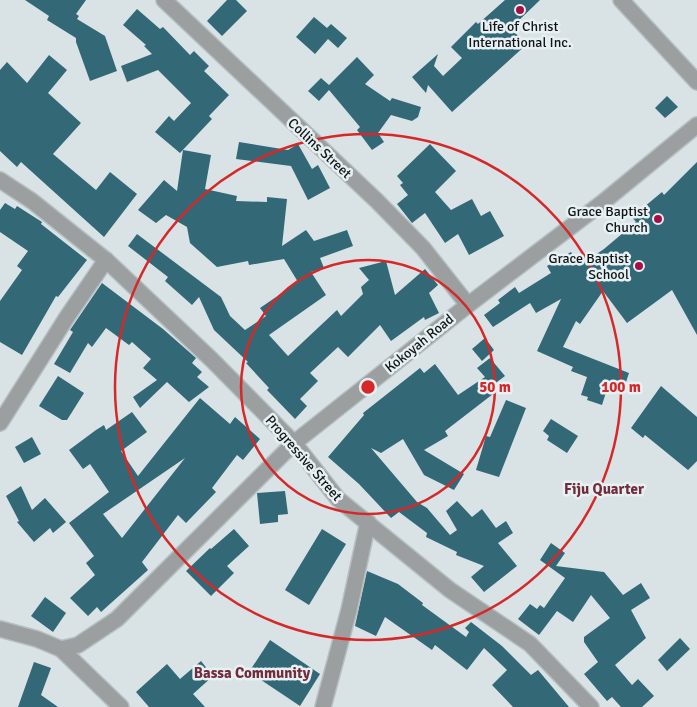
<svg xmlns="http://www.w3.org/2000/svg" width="697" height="707" font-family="Signika,sans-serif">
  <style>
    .building { fill: #336877; fill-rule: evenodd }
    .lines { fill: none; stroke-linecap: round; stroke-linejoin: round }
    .minor-casing { stroke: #b5bec1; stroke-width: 18 }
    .minor { stroke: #9b9fa0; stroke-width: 15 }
    .ring { fill: none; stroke: #d62828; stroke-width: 2.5 }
    .poi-dot { fill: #a60f45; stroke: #e7f0f3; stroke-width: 2 }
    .labels { text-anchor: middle; stroke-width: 5; stroke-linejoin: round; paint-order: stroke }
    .poi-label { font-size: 14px; fill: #121516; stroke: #e7f0f3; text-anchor: end }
    .street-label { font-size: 14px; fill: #121516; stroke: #e7f0f3 }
    .neighbourhood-label { font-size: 15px; font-weight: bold; fill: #722c3c; stroke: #e7f0f3 }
    .centre { fill: #d62828; stroke: #e7f0f3; stroke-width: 2.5 }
    .ring-label { font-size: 15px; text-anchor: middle; font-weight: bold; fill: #d62828; stroke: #e7f0f3; stroke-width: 5; stroke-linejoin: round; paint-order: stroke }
  </style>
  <rect width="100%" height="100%" fill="#d9e3e6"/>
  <!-- building -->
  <g class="building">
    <polygon points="25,0 86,0 76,14 79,16 77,19 105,36 117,71 90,81 76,42 76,38 47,20 49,16"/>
    <polygon points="227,0 236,0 247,11 222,36 207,21"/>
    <polygon points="505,0 540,0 511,28 526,45 452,112 428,85 426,93 412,77 438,54 434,66 443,76 462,58 451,47 476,22 478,24"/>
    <polygon points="137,9 160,29 163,27 190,55 194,51 209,66 204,71 229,95 209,116 212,119 180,153 155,132 169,116 174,121 191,103 158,70 127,82 121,66 152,54 144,46 146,45 123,25"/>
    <polygon points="314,17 327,28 331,24 347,38 338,48 328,39 315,54 296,37"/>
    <polygon points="49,55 67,70 48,93 81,123 53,154 96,190 110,172 137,194 104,237 21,162 17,167 0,151 0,70 7,62 27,83"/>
    <polygon points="357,57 374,75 365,84 390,101 392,98 421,107 418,117 412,121 391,115 378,133 384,142 372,150 357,130 360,127 329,90 319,101 308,91 321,78 329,85"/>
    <polygon points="667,96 678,107 665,118 655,108"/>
    <polygon points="239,142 288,150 298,144 312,169 318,165 330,188 308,200 291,166 236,159"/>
    <polygon points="430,144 456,171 435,192 451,210 472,199 481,216 490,211 504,236 469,255 458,234 445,243 425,213 412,223 397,204 408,195 400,185 403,183 397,176"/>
    <polygon points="183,150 211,155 205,189 237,196 236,201 267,202 267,197 287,199 282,246 306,230 314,241 347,230 353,246 320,258 324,268 311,272 326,295 269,335 288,356 337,310 341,316 363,294 361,287 369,280 359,268 386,261 395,295 425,269 438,285 429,293 439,313 425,320 424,317 391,341 380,325 348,357 338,347 310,373 318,381 300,399 307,406 295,419 267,390 269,388 246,363 248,362 214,330 199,297 192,305 165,281 168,277 128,246 137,234 221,297 230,316 245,330 266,316 260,308 298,282 284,259 249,265 248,261 217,267 190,243 187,227 166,215 156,223 138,210 164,180 177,191"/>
    <polygon points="697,162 697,335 672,290 627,323 603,291 580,324 576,321 563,347 629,373 623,391 608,386 602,405 587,400 588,397 581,395 587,377 571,371 573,367 537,351 561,299 536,313 530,303 493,327 484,315 500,303 498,300 515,287 519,293 551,273 547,266 571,252 579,266 604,249 636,222 632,217 662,192 664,195"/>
    <polygon points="5,203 15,209 17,206 42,222 41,224 87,260 58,297 56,296 22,355 0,342 0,301 22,270 17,266 28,251 0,232 0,210"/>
    <polygon points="102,283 163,329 196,358 192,363 202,372 197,377 209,387 189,402 167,382 140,408 133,397 157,380 143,368 151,359 132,342 129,345 106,328 92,347 88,343 70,373 54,364 73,332 70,330"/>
    <polygon points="485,338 494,350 482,361 472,349"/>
    <polygon points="490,358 505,376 485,391 493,394 445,431 448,436 424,450 464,474 454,490 424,475 403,439 381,453 371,448 417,502 427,508 450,535 457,530 446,511 457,501 472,517 482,509 496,528 506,521 513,533 498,543 517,566 484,592 471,577 484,566 456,555 457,552 426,537 427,533 399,512 391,518 359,484 328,457 364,415 363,413 420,368 424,373 435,364 458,395 485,377 477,368"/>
    <polygon points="58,376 84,393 67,420 62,420 39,406"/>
    <polygon points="661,386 697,417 697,461 688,470 645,435 643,438 631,428"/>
    <path d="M 200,398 L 230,424 L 235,417 L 260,439 L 243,460 L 237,455 L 212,488 L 216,492 L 186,523 L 178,515 L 142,562 L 148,570 L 101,612 L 97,607 L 88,616 L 70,598 L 95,575 L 86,563 L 94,556 L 69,523 L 109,492 L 90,464 L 83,469 L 69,450 L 96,430 L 104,425 L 106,430 L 132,412 L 147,432 L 121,451 L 138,476 ZM 185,458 L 122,538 L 103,514 Z"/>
    <polygon points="506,400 526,408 499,477 476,470 486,436 490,437"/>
    <polygon points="551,419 578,436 567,453 547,440 549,436 543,431"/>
    <polygon points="32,437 41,454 24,463 15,447"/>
    <polygon points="21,486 32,510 45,498 66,522 53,533 50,528 34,542 17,522 19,521 6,496"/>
    <polygon points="285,491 288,514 278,515 278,522 260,524 257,493"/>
    <polygon points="234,529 249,546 227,566 234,573 211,596 186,571 210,548 211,549"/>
    <polygon points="322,529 346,544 309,605 285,590"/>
    <polygon points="551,543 565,553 556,566 604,572 623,595 641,583 650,598 631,610 646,638 615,665 632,685 638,679 654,696 642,707 621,707 612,697 607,701 584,674 598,662 584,642 584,637 610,618 591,595 573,622 557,611 539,635 518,619 530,604 537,609 540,605 544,608 565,578 540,560"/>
    <polygon points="367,571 398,584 423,603 422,605 466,637 469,632 465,628 471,622 502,646 531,675 538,670 569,707 513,707 492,685 507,670 484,648 467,670 435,645 432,650 385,617 376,636 355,626"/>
    <polygon points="45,597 66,613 53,632 31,616"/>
    <polygon points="680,638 690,649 667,671 658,660"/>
    <polygon points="270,640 320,674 300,706 249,672"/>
    <polygon points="201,661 213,676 193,694 205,707 149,707 136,692 167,664 180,679"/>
    <polygon points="34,662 51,668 41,695 58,707 18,707"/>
  </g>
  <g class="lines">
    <!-- minor casing -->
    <g class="minor-casing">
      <g id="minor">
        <polyline points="164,0 377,201 423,248 468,305"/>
        <polyline points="621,0 697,82"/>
        <polyline points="0,180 32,201 106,260 212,360 294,443 338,499 450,590 530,644 591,707"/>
        <polyline points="0,423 67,317 106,260"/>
        <polyline points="0,629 37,639 61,649 121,707"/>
        <polyline points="61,649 78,645 117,619 294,443 468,305 602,203 697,125"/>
        <polyline points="323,707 349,610 368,522"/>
      </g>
    </g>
    <!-- minor -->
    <use href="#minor" class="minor"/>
  </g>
  <!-- distance rings -->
  <g class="ring">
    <circle cx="368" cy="387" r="127"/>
    <circle cx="368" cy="387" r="253"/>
  </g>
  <!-- markers -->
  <g class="poi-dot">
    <circle cx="520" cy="10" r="5"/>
    <circle cx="658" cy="219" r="5"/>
    <circle cx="639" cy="266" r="5"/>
  </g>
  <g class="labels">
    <!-- poi labels -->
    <g class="poi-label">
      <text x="520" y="31" text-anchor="middle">Life of Christ<tspan x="520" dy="16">International Inc.</tspan></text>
      <text x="648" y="216">Grace Baptist<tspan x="648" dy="16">Church</tspan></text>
      <text x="629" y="263">Grace Baptist<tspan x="629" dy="16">School</tspan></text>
    </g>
    <!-- street labels -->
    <g class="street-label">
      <text transform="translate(320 148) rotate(43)" y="5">Collins Street</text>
      <text transform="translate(419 343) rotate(-39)" y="5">Kokoyah Road</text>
      <text transform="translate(304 458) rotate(49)" y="5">Progressive Street</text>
    </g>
    <!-- neighbourhood labels -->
    <g class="neighbourhood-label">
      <text x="604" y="494">Fiju Quarter</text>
      <text x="252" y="678">Bassa Community</text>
    </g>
  </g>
  <circle cx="368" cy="387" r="8" class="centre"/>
  <g class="ring-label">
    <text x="495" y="392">50 m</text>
    <text x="621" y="392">100 m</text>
  </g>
</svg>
